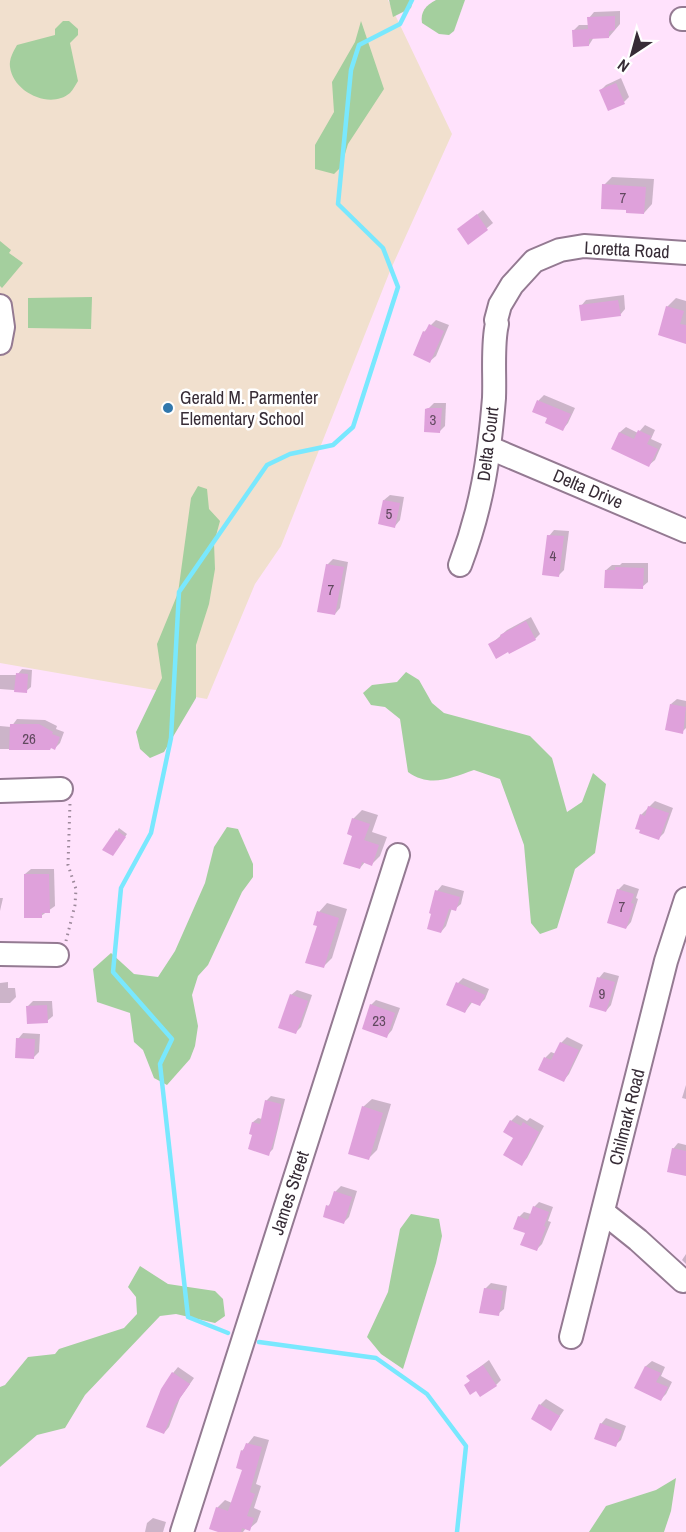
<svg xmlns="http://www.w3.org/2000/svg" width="686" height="1532" font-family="'Archivo Narrow',sans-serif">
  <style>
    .education { fill: #f1e0ce }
    .green { fill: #a4cf9e }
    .shadow { fill: #0003 }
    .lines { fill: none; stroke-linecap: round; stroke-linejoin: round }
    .stream { stroke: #79e8fe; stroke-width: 4.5 }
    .building { fill: #dfa1db }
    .minor-casing { stroke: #947a92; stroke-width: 26 }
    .path { stroke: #9d899b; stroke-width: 3; stroke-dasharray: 1.5 4.5; stroke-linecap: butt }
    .minor { stroke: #fff; stroke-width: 22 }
    .poi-dot { fill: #3177ac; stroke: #fff; stroke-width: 2 }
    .labels { text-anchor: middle; stroke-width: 5; stroke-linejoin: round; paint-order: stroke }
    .number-label { font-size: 15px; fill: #61495f }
    .street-label { font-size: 18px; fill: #372c36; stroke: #fff }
    .poi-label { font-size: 18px; fill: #372c36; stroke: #fff; text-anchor: start }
  </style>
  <rect width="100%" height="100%" fill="#ffe2fc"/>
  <!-- education -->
  <polygon class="education" points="0,0 388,0 452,134 390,271 281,546 255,584 207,699 0,663"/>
  <!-- green -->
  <g class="green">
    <polygon points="389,0 413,0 411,8 393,17"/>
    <path d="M 436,0 L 465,0 L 454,31 L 449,35 L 439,34 L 422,23 C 420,12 426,5 436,0 Z"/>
    <path d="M 63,21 L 69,21 L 78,29 L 78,35 L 70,43 L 78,81 C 76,84 73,90 70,93 C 50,110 13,92 10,67 C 9,59 13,52 17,45 L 55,35 L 55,29 Z"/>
    <polygon points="361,21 384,89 348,144 341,167 334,174 315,169 315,145 334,112 332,82 355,42"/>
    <polygon points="0,241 11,250 9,253 23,263 2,288 0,286"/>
    <polygon points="92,297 91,329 28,328 28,298"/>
    <polygon points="198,486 207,489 209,509 220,521 214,543 215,569 209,604 196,645 196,698 164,752 150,758 140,749 136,732 162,678 157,644 178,593 191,498"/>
    <path d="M 406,672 L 419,680 L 432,703 L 444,713 L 530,736 L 552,758 L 567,812 L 582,802 L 593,773 L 606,784 L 595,853 L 575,869 L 557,928 L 540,934 L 531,923 L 524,845 L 500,779 L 474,770 C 451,778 430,788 408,772 L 400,719 L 385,707 L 371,705 L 363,693 L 372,685 L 397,682 Z"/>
    <polygon points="227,827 238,829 253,864 253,877 242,892 208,965 198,976 192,995 198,1026 195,1046 190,1059 167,1085 154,1078 143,1050 134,1042 130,1013 97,1002 93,969 111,953 134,974 158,977 175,951 205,883 214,847"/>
    <polygon points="411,1214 439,1219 442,1236 436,1263 403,1369 381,1354 367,1337 388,1292 400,1229"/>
    <polygon points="140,1266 168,1284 215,1291 223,1299 225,1316 215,1323 176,1314 160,1316 85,1395 65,1428 37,1435 0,1467 0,1387 5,1385 28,1357 55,1354 59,1349 124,1328 137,1314 136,1297 128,1287"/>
    <polygon points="676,1478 671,1511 664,1532 589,1532 606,1506 656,1490"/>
  </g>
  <!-- shadow -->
  <g class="shadow">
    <polygon points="620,11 620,24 609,37 594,37 589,45 574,30 579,25 589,25 589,18 594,12"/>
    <polygon points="621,78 629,97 624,102 601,90 606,85"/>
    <polygon points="612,177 654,179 652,204 644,213 604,185"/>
    <polygon points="483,210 493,223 469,243 459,229"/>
    <polygon points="624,295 625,309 620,315 581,306 586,300"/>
    <polygon points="676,298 686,301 686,342 667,307"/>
    <polygon points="436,320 449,325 436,356 430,361 424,332"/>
    <polygon points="544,395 575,408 568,423 563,429 549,417 534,411 539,400"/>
    <polygon points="434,403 446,403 445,426 440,431 427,410"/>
    <polygon points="645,425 655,430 651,439 662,444 655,460 649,465 613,448 620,432 626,427 638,433"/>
    <polygon points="390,495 404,497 400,520 395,526 384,500"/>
    <polygon points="554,530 569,531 564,570 559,575 549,536"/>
    <polygon points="333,559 348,562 340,608 335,614 327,565"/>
    <polygon points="622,563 648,563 648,582 642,587 606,570 612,565 620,565"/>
    <polygon points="531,617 540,634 535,639 490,645 507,630"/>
    <polygon points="22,669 32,670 31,687 26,691 0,689 0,675 17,675"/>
    <polygon points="677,699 686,701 686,728 682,732 671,704"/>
    <polygon points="17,719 45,720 57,726 56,729 64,732 60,743 55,748 51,747 49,749 0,749 0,726 11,727"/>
    <polygon points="655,801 673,808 664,833 659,838 641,815"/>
    <polygon points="362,810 378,815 372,832 387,837 380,856 372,864 365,862 360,868 354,835 353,819"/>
    <polygon points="119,828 127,834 115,852 117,831"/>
    <polygon points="31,869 54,869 55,906 41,916 25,874"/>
    <polygon points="624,884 639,889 636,898 638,899 631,922 626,928 618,890"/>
    <polygon points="442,885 464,891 461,904 455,909 452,908 446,926 441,932 433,913 437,891"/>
    <polygon points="0,898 3,898 0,911"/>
    <polygon points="327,903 347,909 332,958 323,967 319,912"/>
    <polygon points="604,972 619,976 611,1005 606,1011 599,978"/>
    <polygon points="463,978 489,989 485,999 480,1004 473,1001 465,1012 458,983"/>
    <polygon points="8,982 8,988 15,988 16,997 10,1003 0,1003 0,983"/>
    <polygon points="297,990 312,995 301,1027 296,1032 291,995"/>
    <polygon points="376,1000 400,1008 392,1030 387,1036 371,1005"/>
    <polygon points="33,1001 52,1001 53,1016 47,1021 27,1007"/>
    <polygon points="23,1033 40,1034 39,1052 34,1057 18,1039"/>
    <polygon points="567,1037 583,1045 569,1074 564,1080 540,1069 546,1057 551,1052 556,1054 561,1043"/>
    <polygon points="686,1085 686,1099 682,1098"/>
    <polygon points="271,1096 285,1099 273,1149 268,1154 254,1134 250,1133 253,1122 258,1118 262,1119 266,1101"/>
    <polygon points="372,1099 391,1104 377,1150 369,1158 363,1107"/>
    <polygon points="517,1115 527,1121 530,1118 544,1126 527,1158 522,1164 511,1121"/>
    <polygon points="678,1143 686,1145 686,1173 673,1149"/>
    <polygon points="341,1186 357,1191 349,1217 344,1222 328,1206 332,1202 335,1192"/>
    <polygon points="539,1202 553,1207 548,1221 551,1222 542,1244 537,1249 519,1217 524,1212 531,1214 534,1207"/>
    <polygon points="686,1254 686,1264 682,1260"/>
    <polygon points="491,1283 507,1286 504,1309 498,1314 485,1289"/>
    <polygon points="489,1360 501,1380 496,1385 476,1389 466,1385 471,1380 468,1376"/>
    <polygon points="652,1361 665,1367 661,1376 672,1382 666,1394 661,1399 636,1388 646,1366"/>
    <polygon points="178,1367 194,1378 180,1398 169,1427 164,1433 173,1373"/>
    <polygon points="546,1399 564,1410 551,1429 540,1405"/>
    <polygon points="606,1418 626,1426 621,1440 615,1445 601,1424"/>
    <polygon points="254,1436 269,1440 256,1484 261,1486 254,1508 261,1511 257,1522 249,1529 246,1528 243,1532 223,1532 217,1508 225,1500 232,1503 244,1469 242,1451"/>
    <polygon points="153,1518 166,1522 163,1532 145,1532 147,1523"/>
  </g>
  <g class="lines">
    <!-- stream -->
    <g class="stream">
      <polyline points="228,1333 188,1317 160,1064 172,1039 113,972 121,888 151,833 171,738 179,592 267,465 290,454 333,445 353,427 398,287 383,248 338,204 351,70 359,45 400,24 412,0"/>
      <polyline points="259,1342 376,1358 427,1394 466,1446 457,1532"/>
    </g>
  </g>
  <!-- building -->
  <g class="building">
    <polygon points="615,16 615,30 609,31 609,38 589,39 589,46 573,47 572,30 588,29 587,17"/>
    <polygon points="616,83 625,104 608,111 599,90"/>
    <polygon points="602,184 646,187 644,214 626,213 626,210 601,209"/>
    <polygon points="477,214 488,230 468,245 457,229"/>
    <polygon points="618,300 621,316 581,321 579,305"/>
    <polygon points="666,306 684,311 680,324 686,325 686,344 658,335"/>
    <polygon points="429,324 444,331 430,363 413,355 423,331 425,332"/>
    <polygon points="537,400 571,414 563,431 545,423 547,418 532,412"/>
    <polygon points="428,408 442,408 440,433 424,432 425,409"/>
    <polygon points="638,430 651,436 647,444 658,449 649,467 611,449 619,432 634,439"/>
    <polygon points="383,500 400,503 395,528 378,524"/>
    <polygon points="547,535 564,536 559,577 542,575"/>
    <polygon points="326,564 344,567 335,615 317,612"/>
    <polygon points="615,567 644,568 643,589 604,588 605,570 615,570"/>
    <polygon points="526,621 536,640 509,654 508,652 496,659 488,644 501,637 500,635"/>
    <polygon points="16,673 28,674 27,693 14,692"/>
    <polygon points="670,704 686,707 683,734 665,730"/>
    <polygon points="10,724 39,724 53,732 52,734 60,737 55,750 51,748 50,750 9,750"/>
    <polygon points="648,806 669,813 659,840 639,833 640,830 635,829 640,814 645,816"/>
    <polygon points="352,818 370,824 364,840 379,845 372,866 362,862 360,869 343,864 352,836 347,834"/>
    <polygon points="116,830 126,837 113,856 102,850"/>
    <polygon points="24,874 49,874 50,913 42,913 42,918 24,918"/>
    <polygon points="617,889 634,894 631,903 634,904 626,929 607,923"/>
    <polygon points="435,890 460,897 456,911 449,909 441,933 427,929 431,914 429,913"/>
    <polygon points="317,911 339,918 324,968 305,963 317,926 313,925"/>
    <polygon points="597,977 615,982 606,1012 589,1007"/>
    <polygon points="456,982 485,995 480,1006 470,1002 465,1013 446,1005"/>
    <polygon points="290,994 308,1001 296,1034 278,1028"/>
    <polygon points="370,1004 395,1013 387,1038 362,1029"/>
    <polygon points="47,1005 48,1023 27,1024 26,1006"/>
    <polygon points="16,1038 35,1039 34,1059 15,1058"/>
    <polygon points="560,1042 579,1050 564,1082 538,1070 544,1057 551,1060"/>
    <polygon points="265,1100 281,1104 277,1129 269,1156 248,1149 252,1135 249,1134 252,1122 260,1124"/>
    <polygon points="362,1106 383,1113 369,1160 348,1154"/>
    <polygon points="510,1120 521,1126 523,1122 539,1132 522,1166 503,1155 513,1138 503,1132"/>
    <polygon points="672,1148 686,1151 686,1176 667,1172"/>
    <polygon points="334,1191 352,1197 344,1224 323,1217 326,1205 329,1206"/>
    <polygon points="533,1206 549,1212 544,1226 546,1227 537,1251 520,1245 525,1233 513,1229 518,1216 528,1220"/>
    <polygon points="484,1288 503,1291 499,1316 479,1313"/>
    <polygon points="483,1365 497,1386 480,1397 476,1391 470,1395 464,1385 470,1381 466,1376"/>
    <polygon points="645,1366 661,1373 656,1382 668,1387 661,1401 634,1388"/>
    <polygon points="172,1372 190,1384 175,1405 164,1434 146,1427 161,1389"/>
    <polygon points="539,1404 560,1416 551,1431 531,1419"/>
    <polygon points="600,1423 622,1431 616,1447 594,1439"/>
    <polygon points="246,1443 262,1447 250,1492 255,1494 247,1516 254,1518 250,1531 242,1528 241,1532 218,1532 209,1529 216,1507 228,1511 242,1470 236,1468 241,1450 243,1451"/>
  </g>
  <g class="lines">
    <!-- minor casing -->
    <g class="minor-casing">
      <g id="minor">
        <polyline points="682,19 686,19"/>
        <polyline points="0,306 3,327 0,343"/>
        <polyline points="490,448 686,531"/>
        <path d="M 460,565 C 482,507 489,459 494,398 C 495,376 492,344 497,324 L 496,320 L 500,305 L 512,285 L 534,261 L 560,250 L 584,246 L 686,253"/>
        <polyline points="0,791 61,789"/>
        <polyline points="0,954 57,955"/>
        <polyline points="603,1212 638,1240 683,1281"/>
        <polyline points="571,1337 666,961 686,899"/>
        <polyline points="182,1532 398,855"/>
      </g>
    </g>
    <!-- path -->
    <polyline class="path" points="66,941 75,905 76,889 68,865 70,803"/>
    <!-- minor -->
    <use href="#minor" class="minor"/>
  </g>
  <!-- markers -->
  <circle class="poi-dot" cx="168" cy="408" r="6"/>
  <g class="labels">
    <!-- number labels -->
    <g class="number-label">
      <text x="623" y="203">7</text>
      <text x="433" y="425">3</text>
      <text x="389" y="519">5</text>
      <text x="553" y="561">4</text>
      <text x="331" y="595">7</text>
      <text x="29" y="744">26</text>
      <text x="622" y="912">7</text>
      <text x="602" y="999">9</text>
      <text x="379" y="1026">23</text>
    </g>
    <!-- street labels -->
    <g class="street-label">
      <text transform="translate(627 250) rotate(3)" y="6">Loretta Road</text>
      <text transform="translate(488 444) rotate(-83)" y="6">Delta Court</text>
      <text transform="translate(588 489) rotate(23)" y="6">Delta Drive</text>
      <text transform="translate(627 1117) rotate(-76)" y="6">Chilmark Road</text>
      <text transform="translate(290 1193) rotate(-72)" y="6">James Street</text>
    </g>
    <!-- poi labels -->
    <g class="poi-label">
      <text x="180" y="404">Gerald M. Parmenter<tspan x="180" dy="21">Elementary School</tspan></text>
    </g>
  </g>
  <!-- north arrow -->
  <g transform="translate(632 54) rotate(216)" stroke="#ffffff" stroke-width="4.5" paint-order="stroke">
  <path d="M0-4.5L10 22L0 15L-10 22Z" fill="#372c36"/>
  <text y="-9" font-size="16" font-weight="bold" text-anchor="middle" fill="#372c36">N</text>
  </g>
</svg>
